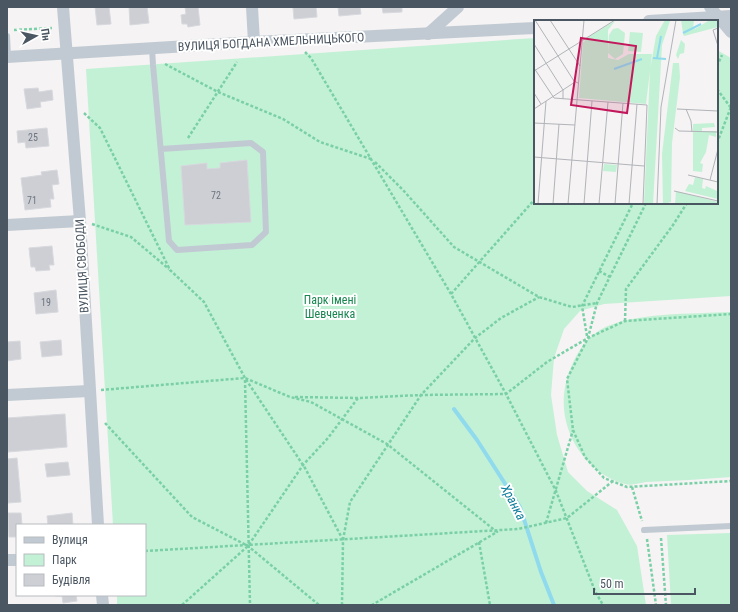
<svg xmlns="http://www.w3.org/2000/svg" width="738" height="612" font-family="'Roboto Condensed',sans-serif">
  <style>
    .green { fill: #c3f1d5 }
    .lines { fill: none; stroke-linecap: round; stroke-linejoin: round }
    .stream { stroke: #90daee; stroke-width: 4 }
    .building { fill: #cdcfd5; stroke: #d7d9de }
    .path { stroke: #7ad0a6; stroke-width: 2.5; stroke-dasharray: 3 2; stroke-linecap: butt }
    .lane { stroke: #c1cad2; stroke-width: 6 }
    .street { stroke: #c1cad2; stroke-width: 12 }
    .labels { text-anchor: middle; stroke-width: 4; stroke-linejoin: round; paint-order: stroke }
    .number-label { font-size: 10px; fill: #6b747e }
    .street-label { font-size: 12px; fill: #4a5661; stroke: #fff }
    .park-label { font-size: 12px; fill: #17864f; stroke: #fff }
    .water-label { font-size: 13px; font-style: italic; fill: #0c7c9b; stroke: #fff }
    .inset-river { fill: none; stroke: #90daee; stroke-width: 2 }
    .inset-road { fill: none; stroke: #b1b4b9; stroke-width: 1 }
    .view { fill: #c2185b; fill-opacity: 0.15; stroke: #c2185b; stroke-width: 2 }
    .inset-edge { fill: none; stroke: #4a5661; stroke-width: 2 }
  </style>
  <rect width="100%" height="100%" fill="#f5f3f3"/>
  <!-- green -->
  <g class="green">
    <polygon points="535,38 535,203 717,203 717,50 731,58 731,296 604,304 580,311 564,329 554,358 551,395 557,435 568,472 587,491 617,510 637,546 646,605 117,605 117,595 145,595 145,525 113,525 86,69"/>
    <path d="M 731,312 L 731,477 C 703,479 675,481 646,482 C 640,483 631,486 625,484 C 581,472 554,422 567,379 C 573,360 582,341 600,330 C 630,312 695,314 731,312 Z"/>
    <polygon points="731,533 731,605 671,605 667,535"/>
  </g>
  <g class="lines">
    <!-- stream -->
    <polyline class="stream" points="454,409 477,440 520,507 541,572 554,605"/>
  </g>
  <!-- building -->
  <g class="building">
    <polygon points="95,7 109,7 111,24 97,25"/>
    <polygon points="129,7 147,7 149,23 130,25"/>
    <polygon points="185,7 198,7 200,25 188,27 187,24 182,24 181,15 186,14"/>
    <polygon points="290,7 316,7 317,17 294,19 293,8"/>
    <polygon points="332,7 360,7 361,14 339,16 338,7"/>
    <polygon points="382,7 402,7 402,12 383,13"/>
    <polygon points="38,88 39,92 52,90 53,100 40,102 41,107 27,109 24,89"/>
    <polygon points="47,128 49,146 26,148 25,142 18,143 17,131"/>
    <polygon points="247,160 251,222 185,225 181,166 207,163 207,169 220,168 220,163"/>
    <polygon points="57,170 59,184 52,185 54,199 50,199 51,207 25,210 21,178 42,175 41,172"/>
    <polygon points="52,246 54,265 49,265 50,270 36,271 35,267 31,267 29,248"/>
    <polygon points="56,290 58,312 36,314 34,293"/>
    <polygon points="61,340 62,355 42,357 40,342"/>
    <polygon points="20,341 21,359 7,361 7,342"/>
    <polygon points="65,414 67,447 8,452 7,418"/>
    <polygon points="17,458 21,502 8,503 7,459"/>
    <polygon points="68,462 70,475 47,477 45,464"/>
    <polygon points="8,513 21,513 22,525 17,525 17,537 9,537"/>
    <polygon points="72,513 73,525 48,525 47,516"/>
    <polygon points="55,595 76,595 77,601 63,603 62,596 55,596"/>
  </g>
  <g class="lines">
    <!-- path -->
    <g class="path">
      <polyline points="14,30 53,28"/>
      <polyline points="305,52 311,58 451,294 506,394 556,491 595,591 603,605"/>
      <polyline points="165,64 218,92 283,119 320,142 371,159"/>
      <polyline points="717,66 722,55"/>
      <polyline points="717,89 731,108"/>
      <polyline points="84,113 100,128 170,270 204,302 245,378 305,468 343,540 342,605"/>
      <polyline points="188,138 237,62"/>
      <polyline points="717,143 731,107"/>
      <polyline points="375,162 403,190 454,247 539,297 572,307 597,303"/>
      <polyline points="646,203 597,303 588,338 567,379 573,430 585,457 604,478 627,487 731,481"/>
      <polyline points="92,224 131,237 169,269"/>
      <polyline points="599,271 610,277"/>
      <polyline points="451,294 535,199"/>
      <polyline points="625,321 626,289 673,225 687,203"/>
      <polyline points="587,336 582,306 633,203"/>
      <polyline points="245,380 250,605"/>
      <polyline points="101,390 245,378 290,397 311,402 387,444 497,532 372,605"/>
      <polyline points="295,397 358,398 421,395 506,394 547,362 588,338 625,321 731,314"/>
      <polyline points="105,423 192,517 248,546 319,605"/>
      <polyline points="632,487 642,521"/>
      <polyline points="546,523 573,430"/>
      <polyline points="661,538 666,605"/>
      <polyline points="647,539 656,605"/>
      <polyline points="343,540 350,502 421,395 475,338 501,318 539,297"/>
      <polyline points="479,542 490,605"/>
      <polyline points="145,551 518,529 567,518 613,481"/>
      <polyline points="182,605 248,546 303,465 328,438 358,398"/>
    </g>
    <!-- lane -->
    <g class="lane">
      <polyline points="7,36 8,57"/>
      <polyline points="152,48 153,65 169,241 177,250 252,245 266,232 263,152 251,143 161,149"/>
      <polyline points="644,530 731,526"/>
    </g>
    <!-- street -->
    <g class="street">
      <polyline points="63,7 80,221 98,525"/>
      <polyline points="252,7 254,42"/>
      <polyline points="710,7 731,32"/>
      <polyline points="649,21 731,16"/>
      <polyline points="428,34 458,7"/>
      <polyline points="7,57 254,42 535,28"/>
      <polyline points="7,225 80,221"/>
      <polyline points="7,395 89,391"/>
      <polyline points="7,560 17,560"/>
      <polyline points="102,595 103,605"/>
    </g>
  </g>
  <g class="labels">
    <!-- number labels -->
    <g class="number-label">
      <text x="33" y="141">25</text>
      <text x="216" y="199">72</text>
      <text x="32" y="204">71</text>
      <text x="46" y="306">19</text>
    </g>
    <!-- street labels -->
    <g class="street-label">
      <text transform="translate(271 42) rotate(-3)" y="4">ВУЛИЦЯ БОГДАНА ХМЕЛЬНИЦЬКОГО</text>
      <text transform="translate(82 266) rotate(-93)" y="4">ВУЛИЦЯ СВОБОДИ</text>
    </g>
    <!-- park labels -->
    <g class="park-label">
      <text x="330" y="304">Парк імені<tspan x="330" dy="14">Шевченка</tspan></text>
    </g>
    <!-- water labels -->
    <g class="water-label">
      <text transform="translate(514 502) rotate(62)" y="5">Хранка</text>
    </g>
  </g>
  <!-- overview -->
  <g transform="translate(534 20)">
    <rect width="184" height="184" fill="#f5f3f3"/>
    <path d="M 131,0 L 136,1 L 128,25 L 119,184 L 110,184 L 116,50 L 122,16 ZM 147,0 L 166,0 L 160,1 L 159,7 L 161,9 L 174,1 L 184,0 L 184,7 L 150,16 L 149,14 L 157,9 L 149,13 ZM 81,1 L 74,10 L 74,38 L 84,40 L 95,34 L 118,34 L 112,84 L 45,78 L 49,23 L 54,17 ZM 84,8 L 91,13 L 89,34 L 81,39 L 74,33 L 75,15 L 79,9 ZM 96,12 L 109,13 L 107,32 L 94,31 ZM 147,20 L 151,24 L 150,33 L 146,34 L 144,39 L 142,35 ZM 139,43 L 145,43 L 146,57 L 138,123 L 137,182 L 129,184 L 128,134 ZM 180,103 L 181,107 L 168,108 L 168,111 L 182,111 L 182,117 L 175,115 L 172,132 L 166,143 L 169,144 L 168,152 L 159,151 L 159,104 ZM 70,144 L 83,145 L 82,152 L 69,151 ZM 161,157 L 169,159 L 168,168 L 171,169 L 172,166 L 183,171 L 184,166 L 184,179 L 151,171 L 155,164 L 159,165 ZM 142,171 L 184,182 L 184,184 L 141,184 Z" fill="#c3f1d5"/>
    <path class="inset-river" d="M 149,13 L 167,4M 119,38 L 132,39M 123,38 L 127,16M 80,49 L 108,39"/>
    <path class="inset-road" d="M 1,0 L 40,61 L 44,63M 16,0 L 46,46M 184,8 L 179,10 L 184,26M 0,24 L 29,70 L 29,79M 0,48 L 20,78 L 113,85 L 109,184M 0,51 L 81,0M 0,73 L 7,84M 0,89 L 41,62M 143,89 L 184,91M 152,89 L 157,101 L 158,112M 0,103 L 41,105M 141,108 L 145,111 L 184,112M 0,137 L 110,146M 154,155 L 184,162M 176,160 L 184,129M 140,171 L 184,181M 4,184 L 12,81M 19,184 L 25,104M 34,184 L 50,0M 50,184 L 58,81M 65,184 L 74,82M 81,184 L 89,83M 95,184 L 103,84M 123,184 L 127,87 L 142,0"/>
    <path class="view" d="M 47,18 L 102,26 L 93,93 L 37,85 Z"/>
    <rect width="184" height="184" class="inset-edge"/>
  </g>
  <!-- border -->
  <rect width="738" height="612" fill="none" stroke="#4a5661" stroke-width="16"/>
  <!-- legend -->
  <rect x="16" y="524" width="130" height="72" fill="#ffffff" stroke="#b7bbc0"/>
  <rect x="24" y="537" width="20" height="6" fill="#c1cad2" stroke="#b7bbc0"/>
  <text x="52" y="544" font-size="12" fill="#4a5661">Вулиця</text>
  <rect x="24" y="554" width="20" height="12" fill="#c3f1d5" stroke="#b7bbc0"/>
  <text x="52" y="564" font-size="12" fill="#4a5661">Парк</text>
  <rect x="24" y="574" width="20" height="12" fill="#cdcfd5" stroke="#b7bbc0"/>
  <text x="52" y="584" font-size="12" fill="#4a5661">Будівля</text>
  <!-- north arrow -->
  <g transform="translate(36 36) rotate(82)" stroke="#ffffff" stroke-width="3" paint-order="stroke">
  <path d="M0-3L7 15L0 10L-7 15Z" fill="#4a5661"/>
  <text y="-6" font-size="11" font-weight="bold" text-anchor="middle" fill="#4a5661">Пн</text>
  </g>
  <!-- scale -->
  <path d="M594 588v6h101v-6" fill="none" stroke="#4a5661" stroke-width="2"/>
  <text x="600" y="588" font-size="12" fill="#4a5661" stroke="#ffffff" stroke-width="3" paint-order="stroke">50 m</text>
</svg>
